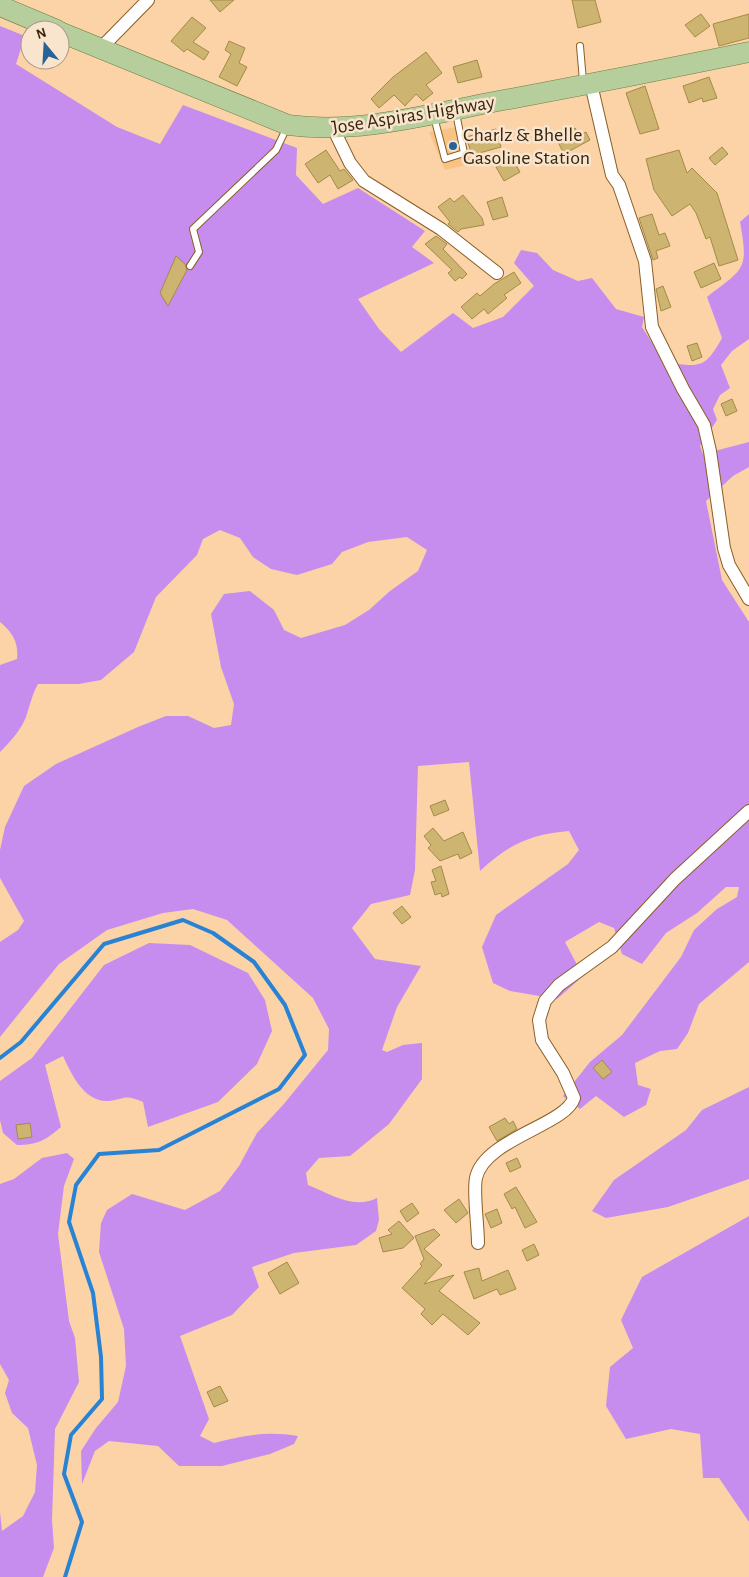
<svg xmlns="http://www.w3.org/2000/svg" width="749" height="1577" font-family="'Alegreya Sans',sans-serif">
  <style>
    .built { fill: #f9c383 }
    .green { fill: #c68def }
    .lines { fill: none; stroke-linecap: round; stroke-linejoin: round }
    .stream { stroke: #2883d5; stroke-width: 4 }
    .building { fill: #cdb470; stroke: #a38b47 }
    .lane-casing { stroke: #8a5e26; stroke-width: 8 }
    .street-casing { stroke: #8a5e26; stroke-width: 14 }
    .primary-casing { stroke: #6a7d3f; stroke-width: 21 }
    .lane { stroke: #fff; stroke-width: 6 }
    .street { stroke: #fff; stroke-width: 12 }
    .primary { stroke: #b6ce9c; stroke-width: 20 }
    .poi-dot { fill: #276299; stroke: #f9e4ce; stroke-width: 2 }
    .labels { text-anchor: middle; stroke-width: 5; stroke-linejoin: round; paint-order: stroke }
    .street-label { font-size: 20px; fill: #37250d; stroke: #f9e4ce }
    .poi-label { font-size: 20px; fill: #37250d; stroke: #f9e4ce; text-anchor: start }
  </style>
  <rect width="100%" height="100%" fill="#fbd3a6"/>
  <!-- built -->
  <polygon class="built" points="462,126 471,164 445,170 429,132"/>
  <!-- green -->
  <g class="green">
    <path d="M 0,26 L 25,36 L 16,64 L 117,127 L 160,144 L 183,105 L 297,148 L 296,175 L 323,204 L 358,188 L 425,231 L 412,247 L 434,263 L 358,299 L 379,329 L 401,352 L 453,313 L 473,328 L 503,317 L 534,286 L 514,263 L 521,250 L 537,253 L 553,270 L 578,281 L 592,278 L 616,309 L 644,317 L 642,327 L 665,363 C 701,366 704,370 722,338 L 707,297 C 744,268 749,271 740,222 L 749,214 L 749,339 L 732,351 L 721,365 L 730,388 L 720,395 L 713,409 L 717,420 L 700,446 L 703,454 L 749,442 L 749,467 L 733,476 L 706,501 L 722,580 L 749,622 L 749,962 L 699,1004 L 688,1033 L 677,1049 L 660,1051 L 635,1063 L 638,1085 L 651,1089 L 646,1105 L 624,1117 L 596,1096 L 580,1109 L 563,1096 L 590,1062 L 622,1035 L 681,957 L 694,930 L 717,909 L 737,897 L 739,887 L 726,887 L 697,913 L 666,933 L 642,964 L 622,954 L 614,928 L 599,922 L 565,942 L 583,976 L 557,999 L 510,991 L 493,983 L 482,947 L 496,915 L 568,864 L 579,850 L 569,831 C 530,834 508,845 480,871 L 469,762 L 418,766 L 415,870 L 410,895 L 371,904 L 352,928 L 375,959 L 421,966 L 397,1007 L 382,1050 L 387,1052 L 403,1045 L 422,1043 L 422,1079 L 389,1124 L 350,1156 L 319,1158 L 306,1173 L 308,1185 C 331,1194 353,1210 377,1198 L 379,1220 L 376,1231 L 356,1245 L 294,1253 L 252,1267 L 259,1287 L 232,1315 L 180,1336 L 209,1419 L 200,1436 L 214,1443 C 244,1435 268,1431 298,1436 L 294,1444 L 270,1454 L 222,1466 L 179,1466 L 158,1446 L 109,1441 L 95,1451 L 82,1484 L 81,1451 L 96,1428 L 118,1402 L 126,1366 L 124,1329 L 99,1252 L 101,1223 L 107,1210 L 132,1194 L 185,1210 L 220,1191 L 239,1166 L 257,1133 L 283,1105 L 328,1050 L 329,1029 L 313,998 L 227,920 L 193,909 L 163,913 L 107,930 L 59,964 L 0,1037 L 0,942 L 18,930 L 24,921 L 0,878 L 0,850 L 5,827 L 24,786 L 56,764 L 138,727 L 166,716 L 188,716 L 214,728 L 231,725 L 234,704 L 221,667 L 211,614 L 224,594 L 250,591 L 274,610 L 284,630 L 301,638 L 345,625 L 369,610 L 390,591 L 418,571 L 427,550 L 407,537 L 368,542 L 342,552 L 332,564 L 297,575 L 271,569 L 253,557 L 240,538 L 220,530 L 203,539 L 197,555 L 156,597 L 134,652 L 101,680 L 79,684 L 38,684 C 32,695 30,705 26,717 C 21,730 10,742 0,752 L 0,665 L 17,659 C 19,642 12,632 0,622 Z"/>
    <path d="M 149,943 L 190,945 L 248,973 L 265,1000 L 272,1031 L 257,1064 L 218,1102 L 148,1127 L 143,1102 C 123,1094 127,1099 109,1101 C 84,1103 71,1073 63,1056 L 45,1065 L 61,1127 C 46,1140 37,1145 17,1145 L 3,1133 L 0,1120 L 0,1081 L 32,1058 L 104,965 Z"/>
    <polygon points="749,1087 749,1179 668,1207 606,1218 592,1211 614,1180 686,1130 702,1110"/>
    <polygon points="67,1153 74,1159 64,1186 58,1234 69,1321 75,1338 79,1382 55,1429 52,1520 54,1548 43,1577 0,1577 0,1512 2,1531 23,1516 35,1492 37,1465 28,1428 12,1413 5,1393 9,1380 0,1364 0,1184 14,1179 42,1158"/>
    <polygon points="749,1216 749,1522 719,1478 703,1478 700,1434 671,1429 626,1439 606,1406 610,1367 633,1348 621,1320 642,1277"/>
  </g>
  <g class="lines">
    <!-- stream -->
    <polyline class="stream" points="0,1058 21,1042 104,944 183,920 213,933 254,962 285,1005 305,1055 279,1089 159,1150 99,1154 76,1185 69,1222 93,1293 101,1357 102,1399 71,1435 64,1474 82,1522 65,1577"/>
  </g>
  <!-- building -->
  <g class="building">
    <polygon points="210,0 234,0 220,12"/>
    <polygon points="572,0 595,0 601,22 578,28"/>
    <polygon points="701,14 710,26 695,37 685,25"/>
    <polygon points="749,14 749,38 719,46 713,24"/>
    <polygon points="192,17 206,28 193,42 209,52 204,60 187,49 184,52 171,41"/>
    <polygon points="229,41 245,48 239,63 247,67 237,86 219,77 231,54 225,50"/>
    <polygon points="426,52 442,73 426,85 433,93 423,101 416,94 405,106 394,95 379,108 371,99 393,77"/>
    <polygon points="477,60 482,77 458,83 453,67"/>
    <polygon points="709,77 717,98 703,102 702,98 689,103 683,86"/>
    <polygon points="645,86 659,129 640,134 626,93"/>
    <polygon points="575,128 579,135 586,132 590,140 564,154 556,138"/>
    <polygon points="496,129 501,147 472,155 466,137"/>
    <polygon points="722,147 728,154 715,165 709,158"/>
    <polygon points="326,150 340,171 344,169 353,180 338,189 330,175 318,183 305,164"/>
    <polygon points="679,150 687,173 692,168 717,193 738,260 719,266 710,237 706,239 696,213 690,204 672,216 654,190 646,159"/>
    <polygon points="512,158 520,172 504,181 496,167"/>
    <polygon points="463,195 482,218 484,225 461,229 458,232 448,224 450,222 438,207 450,198 454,202"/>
    <polygon points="502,197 508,216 493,220 487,202"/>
    <polygon points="652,214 659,235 665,233 670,246 656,251 658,258 653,260 639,218"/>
    <polygon points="436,236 447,244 443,249 467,274 462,279 460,277 455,281 448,273 452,270 425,244"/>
    <polygon points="176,256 185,264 187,270 168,306 160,293"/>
    <polygon points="714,263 721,279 701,288 694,272"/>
    <polygon points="514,272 521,283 504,295 507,298 488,314 484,309 472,319 461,307 477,293 480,296 494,284"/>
    <polygon points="663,286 671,307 661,311 656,289"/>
    <polygon points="697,343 702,357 692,361 687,346"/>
    <polygon points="732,399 737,411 726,416 721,404"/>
    <polygon points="445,800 449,810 434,816 430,806"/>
    <polygon points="433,828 444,841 463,832 472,853 460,859 458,854 440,861 428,848 431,845 424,836"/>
    <polygon points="441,866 449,894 442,897 441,893 435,895 431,882 436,881 432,870"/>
    <polygon points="402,906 411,917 402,924 393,913"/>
    <polygon points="602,1060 612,1072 603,1079 593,1068"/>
    <polygon points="505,1118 509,1124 513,1121 517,1129 497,1141 489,1127"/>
    <polygon points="30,1123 32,1137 18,1139 16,1125"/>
    <polygon points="517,1158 521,1167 510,1172 506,1163"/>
    <polygon points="516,1187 537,1222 525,1228 515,1207 512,1209 504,1194"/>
    <polygon points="459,1199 468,1213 456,1223 444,1210"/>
    <polygon points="412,1203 419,1213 407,1222 400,1211"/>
    <polygon points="497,1209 502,1223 491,1228 485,1214"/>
    <polygon points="399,1221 414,1238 403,1248 383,1252 379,1238 392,1234 388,1230"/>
    <polygon points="434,1229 440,1235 424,1249 442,1265 424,1284 454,1275 439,1291 480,1323 468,1335 443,1314 432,1325 421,1314 425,1309 402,1288 422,1266 420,1264 424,1259 415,1236"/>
    <polygon points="534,1244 539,1255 527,1261 522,1250"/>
    <polygon points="287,1262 299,1283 280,1294 268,1273"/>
    <polygon points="479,1268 482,1281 508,1270 516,1289 500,1295 497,1289 474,1299 464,1272"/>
    <polygon points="220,1386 228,1401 214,1407 207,1392"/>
  </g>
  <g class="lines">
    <!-- lane casing -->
    <g class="lane-casing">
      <g id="lane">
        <polyline points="580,46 583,81"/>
        <polyline points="434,117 445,159 464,153 456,113"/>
        <polyline points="190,266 199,252 193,229 276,150 287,127"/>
      </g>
    </g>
    <!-- street casing -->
    <g class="street-casing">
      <g id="street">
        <polyline points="100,49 148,0"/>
        <polyline points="591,84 612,175 619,185 645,261 652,327 683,389 704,425 710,451 724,548 729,565 749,599"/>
        <polyline points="333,128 350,163 364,181 441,229 497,273"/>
        <path d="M 478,1243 C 478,1225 473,1193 476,1178 C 484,1139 566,1125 574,1098 L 563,1073 L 542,1040 L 539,1020 L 545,1001 L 559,985 L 612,947 L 675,879 L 749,811"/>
      </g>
    </g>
    <!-- primary casing -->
    <g class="primary-casing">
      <g id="primary">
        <polyline points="0,6 57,30"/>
        <path d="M 60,32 L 288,125 C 355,134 422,116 488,103 C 575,87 662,70 749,52"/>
      </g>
    </g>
    <!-- lane -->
    <use href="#lane" class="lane"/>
    <!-- street -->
    <use href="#street" class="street"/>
    <!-- primary -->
    <use href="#primary" class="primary"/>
  </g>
  <!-- markers -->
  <circle class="poi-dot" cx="453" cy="146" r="5"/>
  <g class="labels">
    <!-- street labels -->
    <g class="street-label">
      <text transform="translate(413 114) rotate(-9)" y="7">Jose Aspiras Highway</text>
    </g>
    <!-- poi labels -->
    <g class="poi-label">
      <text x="463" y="141">Charlz &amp; Bhelle<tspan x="463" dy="23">Gasoline Station</tspan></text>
    </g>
  </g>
  <!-- north arrow -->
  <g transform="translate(45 45) rotate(342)"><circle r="24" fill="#f9e4ce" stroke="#ab9881"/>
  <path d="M0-4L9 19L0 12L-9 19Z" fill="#276299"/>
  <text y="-8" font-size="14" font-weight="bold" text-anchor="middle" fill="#37250d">N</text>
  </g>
</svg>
